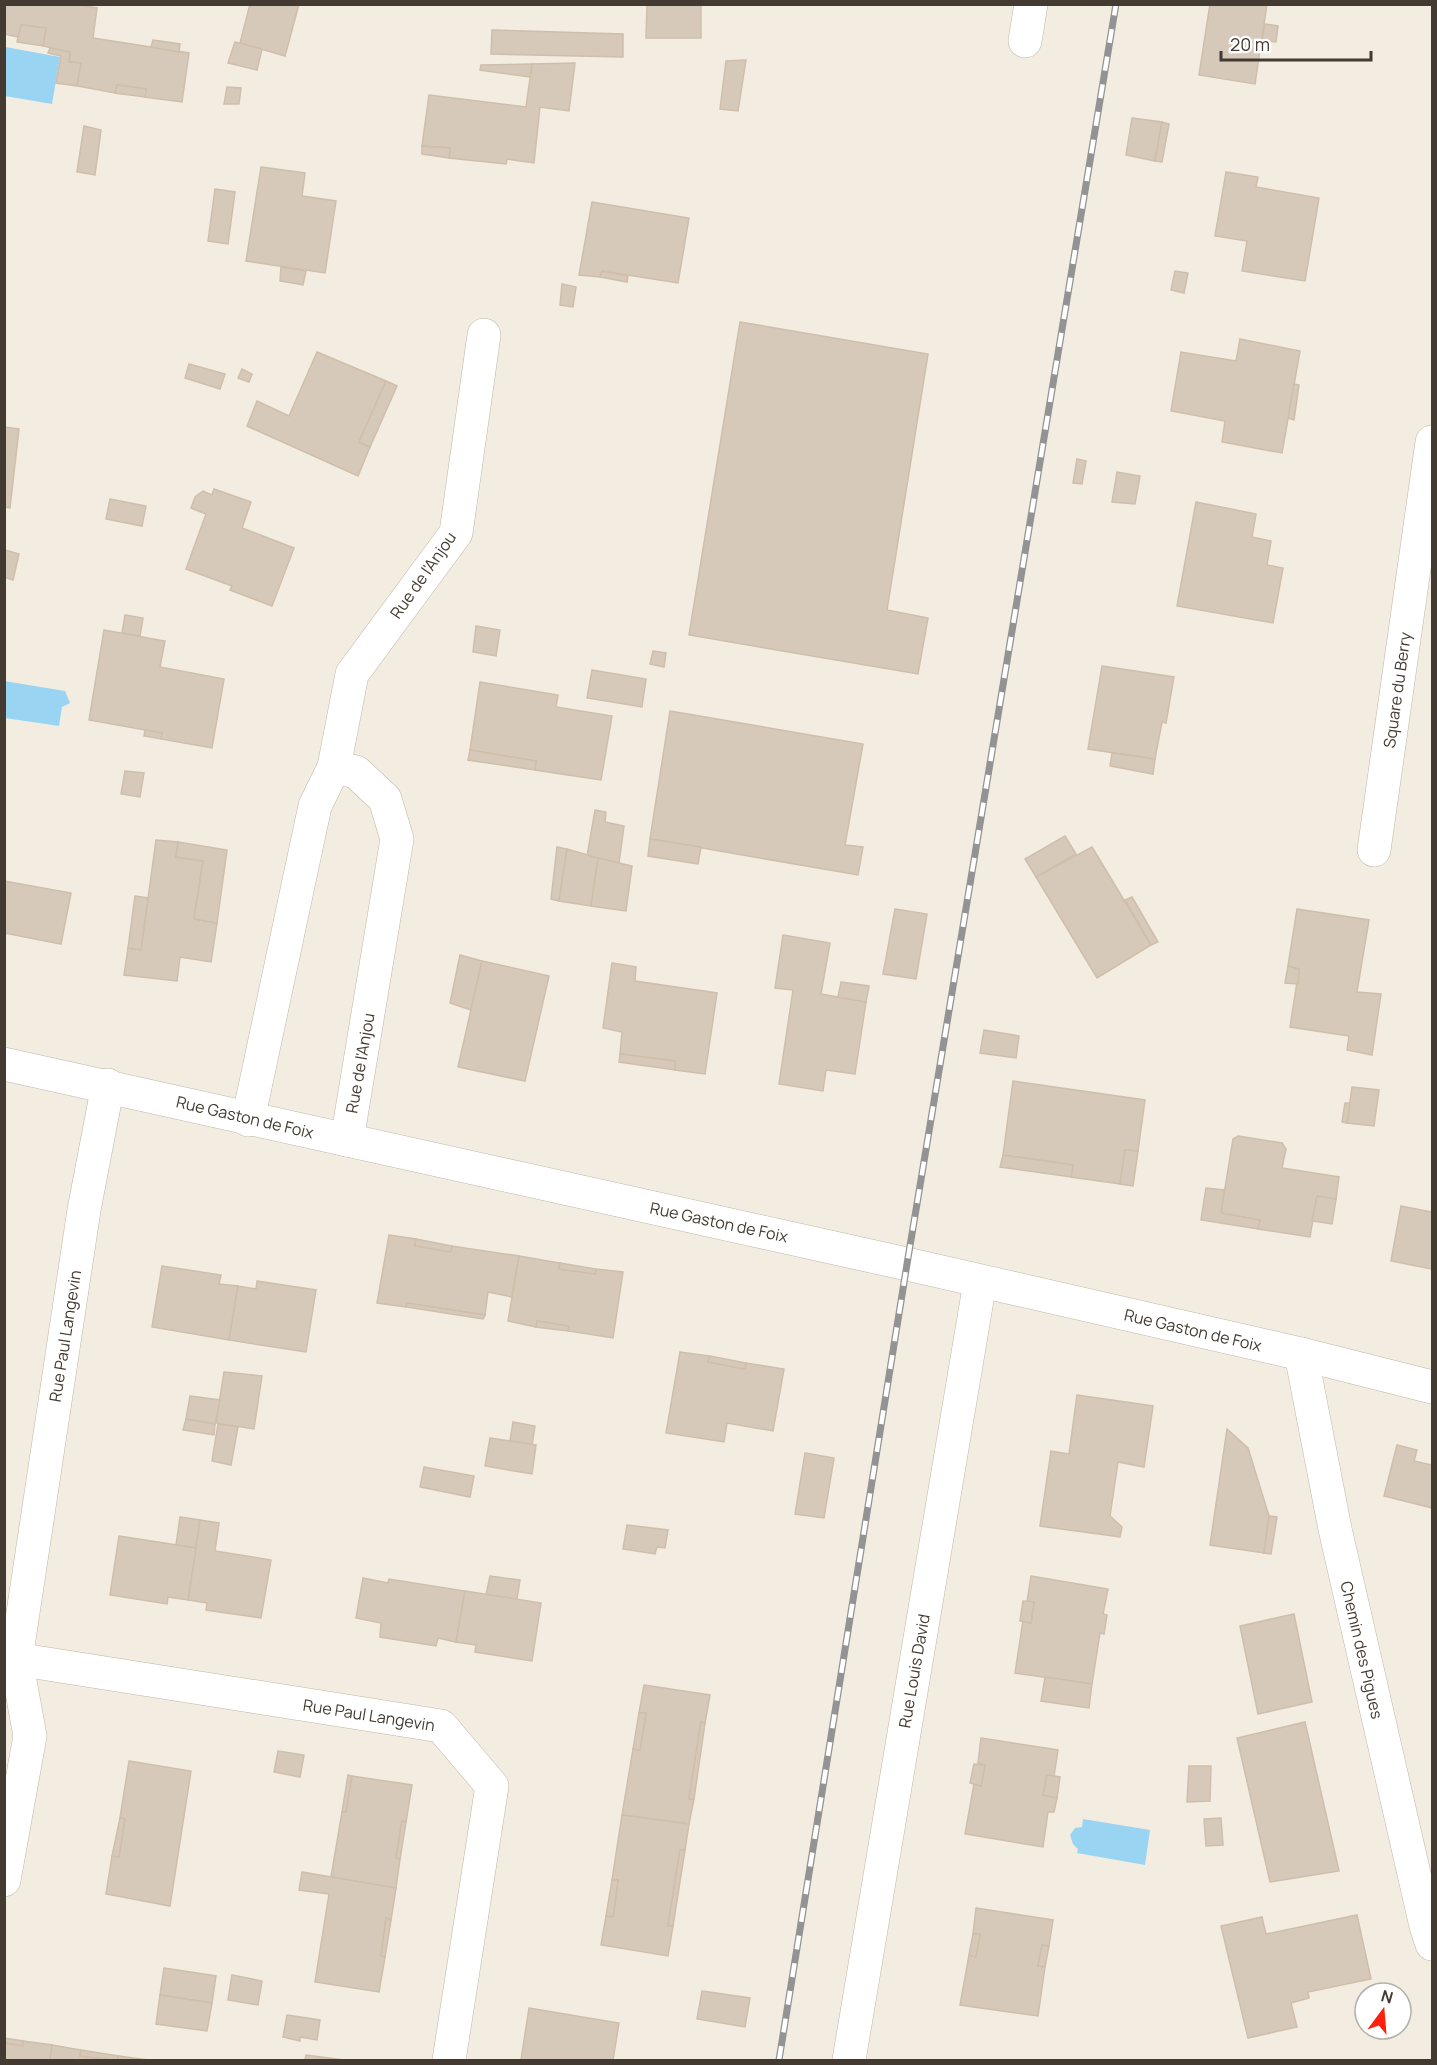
<svg xmlns="http://www.w3.org/2000/svg" width="1437" height="2065" font-family="Manrope,sans-serif">
  <style>
    .water { fill: #99d4f3 }
    .building { fill: #d7c9ba; stroke: #cfbeaa; stroke-width: 1.5 }
    .lines { fill: none; stroke-linecap: round; stroke-linejoin: round }
    .minor-casing { stroke: #c0b6a7; stroke-width: 34 }
    .minor { stroke: #fff; stroke-width: 33 }
    .rail-casing { stroke: #939393; stroke-width: 7 }
    .rail { stroke: #fff; stroke-width: 4.5; stroke-dasharray: 14; stroke-linecap: butt }
    .labels { text-anchor: middle; stroke-width: 5; stroke-linejoin: round; paint-order: stroke }
    .street-label { font-size: 16px; fill: #433b32; stroke: #fff }
  </style>
  <rect width="100%" height="100%" fill="#f2ece1"/>
  <!-- water -->
  <g class="water">
    <polygon points="5,47 60,57 52,104 5,96"/>
    <polygon points="4,681 65,691 70,703 62,707 59,726 5,718"/>
    <polygon points="1083,1819 1150,1830 1145,1865 1077,1853 1078,1849 1073,1844 1070,1835 1075,1828 1082,1827"/>
  </g>
  <!-- building -->
  <g class="building">
    <polygon points="4,4 72,4 97,8 93,38 189,53 182,102 145,97 146,89 117,85 115,93 77,86 81,63 69,62 70,52 43,46 46,28 21,25 18,37 4,34"/>
    <polygon points="250,4 299,4 285,56 240,43"/>
    <polygon points="647,4 701,4 701,38 646,38"/>
    <polygon points="1210,4 1267,4 1255,84 1199,75"/>
    <polygon points="1265,24 1278,26 1276,42 1262,40"/>
    <polygon points="21,25 46,28 43,46 17,42"/>
    <polygon points="492,30 623,34 623,57 491,54"/>
    <polygon points="153,40 180,44 179,52 151,47"/>
    <polygon points="235,42 262,49 257,70 228,63"/>
    <polygon points="50,48 70,52 69,62 81,63 77,86 56,83 61,56 48,53"/>
    <polygon points="746,60 738,111 720,109 726,61"/>
    <polygon points="575,63 569,111 540,107 534,163 507,159 506,164 449,158 450,148 422,146 429,95 526,107 532,64"/>
    <polygon points="532,64 530,77 480,70 481,65"/>
    <polygon points="117,85 146,89 145,97 115,93"/>
    <polygon points="227,87 241,88 239,104 224,104"/>
    <polygon points="1132,118 1162,122 1155,161 1126,155"/>
    <polygon points="1162,122 1169,124 1162,162 1155,161"/>
    <polygon points="84,126 101,130 95,175 77,172"/>
    <polygon points="422,146 450,148 449,158 422,154"/>
    <polygon points="261,167 305,173 302,196 336,201 325,273 246,261"/>
    <polygon points="1226,172 1258,177 1256,187 1319,198 1305,281 1242,271 1247,241 1215,236"/>
    <polygon points="215,189 235,192 228,244 208,241"/>
    <polygon points="592,202 689,218 678,283 602,271 600,277 579,275"/>
    <polygon points="281,267 306,271 303,285 280,281"/>
    <polygon points="602,271 628,276 627,282 600,277"/>
    <polygon points="1175,271 1188,273 1184,293 1171,290"/>
    <polygon points="562,284 576,287 573,307 560,305"/>
    <polygon points="740,322 928,354 887,610 928,618 918,674 689,635"/>
    <polygon points="1240,339 1300,351 1282,453 1222,442 1225,421 1171,411 1181,352 1236,361"/>
    <polygon points="317,352 386,381 359,442 370,447 358,476 247,426 257,401 289,416"/>
    <polygon points="189,364 225,374 220,389 185,378"/>
    <polygon points="242,369 252,374 249,382 238,378"/>
    <polygon points="386,381 397,386 370,447 359,442"/>
    <polygon points="1294,384 1299,385 1294,420 1288,418"/>
    <polygon points="4,427 19,429 10,508 4,507"/>
    <polygon points="1077,459 1086,461 1082,484 1073,483"/>
    <polygon points="1117,472 1140,476 1135,504 1112,502"/>
    <polygon points="214,489 251,502 242,528 294,548 272,606 230,590 232,586 186,569 206,514 191,508 195,497 203,491 212,495"/>
    <polygon points="110,499 146,506 142,526 106,519"/>
    <polygon points="1196,502 1256,514 1252,537 1271,541 1267,565 1283,568 1273,623 1177,606"/>
    <polygon points="5,550 19,554 13,580 4,577"/>
    <polygon points="125,615 143,618 140,636 122,633"/>
    <polygon points="476,626 500,630 496,656 473,652"/>
    <polygon points="104,630 165,641 160,667 224,679 212,748 161,739 162,733 89,720"/>
    <polygon points="653,651 666,653 664,667 650,664"/>
    <polygon points="1102,666 1174,677 1166,723 1162,722 1155,759 1088,749"/>
    <polygon points="592,670 646,679 642,707 587,698"/>
    <polygon points="480,682 558,695 556,707 612,716 601,780 535,770 536,761 470,750"/>
    <polygon points="670,711 863,744 845,845 863,847 858,875 650,839"/>
    <polygon points="145,730 162,733 161,739 144,736"/>
    <polygon points="470,750 536,761 535,770 468,760"/>
    <polygon points="1112,753 1155,759 1153,774 1110,766"/>
    <polygon points="125,771 144,773 140,797 121,794"/>
    <polygon points="595,810 606,812 605,822 624,826 619,863 587,856"/>
    <polygon points="1065,836 1076,854 1036,877 1025,859"/>
    <polygon points="650,839 701,847 698,864 648,856"/>
    <polygon points="156,840 178,842 176,857 203,861 194,919 217,923 211,962 180,957 177,981 124,975 128,948 141,950"/>
    <polygon points="178,842 227,850 217,923 194,919 203,861 176,857"/>
    <polygon points="557,847 567,849 559,901 551,899"/>
    <polygon points="1092,847 1151,945 1097,978 1036,877"/>
    <polygon points="567,849 598,858 591,906 559,901"/>
    <polygon points="598,858 632,866 626,911 591,906"/>
    <polygon points="4,881 71,893 61,944 4,933"/>
    <polygon points="135,896 148,898 141,950 128,948"/>
    <polygon points="1132,897 1158,942 1151,945 1125,900"/>
    <polygon points="895,909 927,914 916,979 883,974"/>
    <polygon points="1297,909 1369,920 1357,992 1381,994 1372,1055 1347,1050 1349,1036 1290,1027 1299,969 1288,966"/>
    <polygon points="783,935 830,943 821,994 866,1002 855,1074 826,1070 823,1091 779,1084 793,990 775,988"/>
    <polygon points="460,955 482,961 471,1010 450,1003"/>
    <polygon points="482,961 549,976 525,1081 458,1067"/>
    <polygon points="612,963 636,967 635,981 717,993 705,1074 675,1070 675,1061 620,1054 622,1032 603,1028"/>
    <polygon points="1288,966 1299,969 1298,984 1285,983"/>
    <polygon points="841,982 869,986 866,1002 838,997"/>
    <polygon points="984,1030 1019,1036 1016,1058 980,1053"/>
    <polygon points="620,1054 675,1061 675,1070 619,1062"/>
    <polygon points="1013,1081 1145,1100 1138,1151 1125,1150 1120,1184 1071,1177 1073,1165 1003,1155"/>
    <polygon points="1352,1087 1379,1090 1374,1126 1347,1123"/>
    <polygon points="1345,1103 1350,1103 1347,1123 1342,1122"/>
    <polygon points="1238,1136 1282,1143 1286,1149 1282,1168 1339,1177 1336,1199 1317,1196 1310,1237 1258,1229 1260,1220 1221,1213 1233,1139"/>
    <polygon points="1125,1150 1138,1151 1133,1186 1120,1184"/>
    <polygon points="1003,1155 1073,1165 1071,1177 1000,1167"/>
    <polygon points="1206,1188 1224,1190 1221,1213 1260,1220 1258,1229 1201,1220"/>
    <polygon points="1317,1196 1336,1199 1332,1224 1312,1221"/>
    <polygon points="1401,1206 1432,1212 1432,1269 1391,1261"/>
    <polygon points="389,1235 416,1239 415,1246 451,1252 452,1246 519,1256 512,1297 488,1292 485,1315 407,1303 406,1307 377,1303"/>
    <polygon points="416,1239 452,1246 451,1252 415,1246"/>
    <polygon points="519,1256 560,1263 559,1269 595,1274 596,1269 623,1272 613,1338 568,1331 569,1326 537,1321 536,1327 508,1321"/>
    <polygon points="560,1263 596,1269 595,1274 559,1269"/>
    <polygon points="162,1266 221,1275 219,1284 238,1286 229,1340 152,1327"/>
    <polygon points="257,1281 316,1290 306,1352 229,1340 238,1286 256,1289"/>
    <polygon points="407,1303 485,1315 483,1319 406,1307"/>
    <polygon points="537,1321 569,1326 568,1331 536,1327"/>
    <polygon points="680,1352 710,1356 708,1362 745,1369 746,1363 784,1369 773,1431 727,1423 724,1442 666,1433"/>
    <polygon points="710,1356 746,1363 745,1369 708,1362"/>
    <polygon points="224,1372 262,1376 254,1429 216,1423"/>
    <polygon points="1077,1395 1153,1406 1144,1467 1118,1462 1110,1516 1122,1527 1120,1537 1040,1526 1051,1451 1069,1454"/>
    <polygon points="190,1396 220,1400 215,1424 186,1419"/>
    <polygon points="186,1419 215,1424 214,1435 183,1430"/>
    <polygon points="513,1422 535,1426 532,1445 510,1441"/>
    <polygon points="218,1424 238,1427 231,1465 212,1461"/>
    <polygon points="1227,1429 1248,1448 1269,1516 1264,1553 1210,1545"/>
    <polygon points="490,1438 536,1445 532,1474 485,1466"/>
    <polygon points="1397,1445 1417,1450 1414,1461 1432,1465 1432,1508 1384,1496"/>
    <polygon points="805,1453 834,1458 824,1518 795,1514"/>
    <polygon points="424,1467 474,1476 470,1497 420,1487"/>
    <polygon points="1269,1516 1277,1517 1271,1554 1264,1553"/>
    <polygon points="180,1517 200,1520 196,1548 176,1545"/>
    <polygon points="200,1520 219,1523 215,1551 271,1560 261,1618 206,1610 207,1603 188,1600"/>
    <polygon points="627,1525 668,1530 665,1548 657,1547 655,1554 623,1549"/>
    <polygon points="119,1536 196,1548 188,1600 168,1597 167,1604 110,1595"/>
    <polygon points="490,1576 520,1580 517,1599 486,1595"/>
    <polygon points="1031,1576 1108,1589 1103,1614 1107,1615 1104,1634 1100,1633 1092,1684 1015,1673 1023,1621 1031,1623 1034,1602 1027,1602"/>
    <polygon points="363,1578 388,1583 389,1579 465,1591 456,1642 438,1638 436,1646 380,1637 381,1623 356,1618"/>
    <polygon points="465,1591 541,1603 532,1661 475,1652 476,1645 456,1642"/>
    <polygon points="1023,1601 1034,1602 1031,1623 1020,1621"/>
    <polygon points="1294,1614 1312,1702 1258,1714 1240,1626"/>
    <polygon points="1045,1677 1092,1684 1089,1708 1041,1701"/>
    <polygon points="644,1685 710,1695 705,1723 701,1722 689,1799 694,1799 689,1824 622,1815 633,1749 640,1750 646,1713 639,1713"/>
    <polygon points="639,1713 646,1713 640,1750 633,1749"/>
    <polygon points="701,1722 705,1723 694,1799 689,1799"/>
    <polygon points="1305,1722 1339,1871 1270,1882 1237,1738"/>
    <polygon points="981,1738 1058,1750 1054,1776 1047,1775 1043,1795 1057,1798 1054,1812 1048,1812 1043,1847 965,1834 974,1784 981,1786 985,1765 978,1763"/>
    <polygon points="278,1751 304,1755 300,1777 274,1772"/>
    <polygon points="129,1761 191,1771 170,1906 106,1894 112,1856 119,1857 125,1819 120,1818"/>
    <polygon points="974,1764 985,1765 981,1786 970,1783"/>
    <polygon points="1189,1766 1211,1766 1210,1801 1187,1802"/>
    <polygon points="348,1775 352,1776 346,1812 342,1812"/>
    <polygon points="1047,1775 1060,1777 1057,1798 1043,1795"/>
    <polygon points="352,1776 412,1785 406,1822 402,1821 396,1858 400,1859 396,1888 331,1877 342,1812 346,1812"/>
    <polygon points="622,1815 689,1824 685,1850 680,1850 668,1926 673,1926 668,1956 601,1945 606,1916 613,1917 618,1880 612,1880"/>
    <polygon points="120,1818 125,1819 119,1857 112,1856"/>
    <polygon points="1221,1818 1223,1845 1206,1846 1204,1819"/>
    <polygon points="402,1821 406,1822 400,1859 396,1858"/>
    <polygon points="680,1850 685,1850 673,1926 668,1926"/>
    <polygon points="302,1872 396,1888 391,1920 386,1918 381,1956 385,1957 379,1992 315,1982 329,1894 299,1890"/>
    <polygon points="612,1880 618,1880 613,1917 606,1916"/>
    <polygon points="976,1908 1053,1920 1049,1946 1042,1945 1038,1966 1045,1967 1038,2016 960,2005 969,1955 976,1957 980,1934 973,1934"/>
    <polygon points="1357,1915 1371,1979 1308,1992 1309,1998 1291,2003 1297,2027 1248,2038 1221,1926 1262,1917 1266,1934"/>
    <polygon points="386,1918 391,1920 385,1957 381,1956"/>
    <polygon points="973,1934 980,1934 976,1957 969,1955"/>
    <polygon points="1042,1945 1049,1946 1045,1967 1038,1966"/>
    <polygon points="164,1968 216,1976 212,2003 160,1995"/>
    <polygon points="232,1975 262,1981 258,2005 228,2000"/>
    <polygon points="702,1991 750,1998 745,2027 697,2019"/>
    <polygon points="160,1995 212,2003 207,2031 156,2024"/>
    <polygon points="529,2008 619,2023 613,2060 521,2060"/>
    <polygon points="287,2015 320,2020 317,2040 300,2037 300,2041 283,2037"/>
    <polygon points="4,2038 23,2041 23,2046 4,2043"/>
    <polygon points="23,2041 52,2045 50,2060 4,2060 4,2043 23,2046"/>
    <polygon points="52,2045 81,2050 80,2056 114,2060 50,2060"/>
    <polygon points="81,2050 119,2056 117,2060 114,2060 80,2056"/>
    <polygon points="306,2055 344,2060 305,2060"/>
    <polygon points="119,2056 148,2060 117,2060"/>
  </g>
  <g class="lines">
    <!-- minor casing -->
    <g class="minor-casing">
      <g id="minor">
        <polyline points="1025,41 1031,4"/>
        <polyline points="334,767 356,772 385,799 397,839 347,1140"/>
        <polyline points="1374,850 1432,442"/>
        <polyline points="4,1064 907,1264 1301,1354 1432,1387"/>
        <polyline points="108,1085 84,1210 16,1659 441,1726 492,1786 449,2060"/>
        <polyline points="248,1120 315,806 334,767 352,674 456,533 484,335"/>
        <polyline points="1301,1354 1335,1529 1426,1926 1432,1944"/>
        <polyline points="4,1880 30,1736 16,1659"/>
        <polyline points="849,2060 980,1282"/>
      </g>
    </g>
    <!-- minor -->
    <use href="#minor" class="minor"/>
    <!-- rail casing -->
    <g class="rail-casing">
      <polyline id="rail" points="779,2060 907,1264 1116,4"/>
    </g>
    <!-- rail -->
    <use href="#rail" class="rail"/>
  </g>
  <g class="labels">
    <!-- street labels -->
    <g class="street-label">
      <text transform="translate(423 575) rotate(-55)" y="6">Rue de l'Anjou</text>
      <text transform="translate(1397 690) rotate(-82)" y="6">Square du Berry</text>
      <text transform="translate(360 1063) rotate(-80)" y="6">Rue de l'Anjou</text>
      <text transform="translate(245 1117) rotate(13)" y="6">Rue Gaston de Foix</text>
      <text transform="translate(719 1222) rotate(12)" y="6">Rue Gaston de Foix</text>
      <text transform="translate(1193 1330) rotate(13)" y="6">Rue Gaston de Foix</text>
      <text transform="translate(65 1336) rotate(-81)" y="6">Rue Paul Langevin</text>
      <text transform="translate(1362 1650) rotate(77)" y="6">Chemin des Pigues</text>
      <text transform="translate(914 1671) rotate(-80)" y="6">Rue Louis David</text>
      <text transform="translate(369 1715) rotate(9)" y="6">Rue Paul Langevin</text>
    </g>
  </g>
  <!-- border -->
  <rect width="1437" height="2065" fill="none" stroke="#433b32" stroke-width="12"/>
  <!-- north arrow -->
  <g transform="translate(1383 2011) rotate(16)"><circle r="28" fill="#ffffff" stroke="#b4b1ad" stroke-width="1.5"/>
  <path d="M0-4.5L10 22L0 15L-10 22Z" fill="#ff200b"/>
  <text y="-9" font-size="16" font-weight="bold" text-anchor="middle" fill="#433b32">N</text>
  </g>
  <!-- scale -->
  <path d="M1221 51v9h150v-9" fill="none" stroke="#433b32" stroke-width="3"/>
  <text x="1230" y="51" font-size="18" fill="#433b32" stroke="#ffffff" stroke-width="4.5" paint-order="stroke">20 m</text>
</svg>
